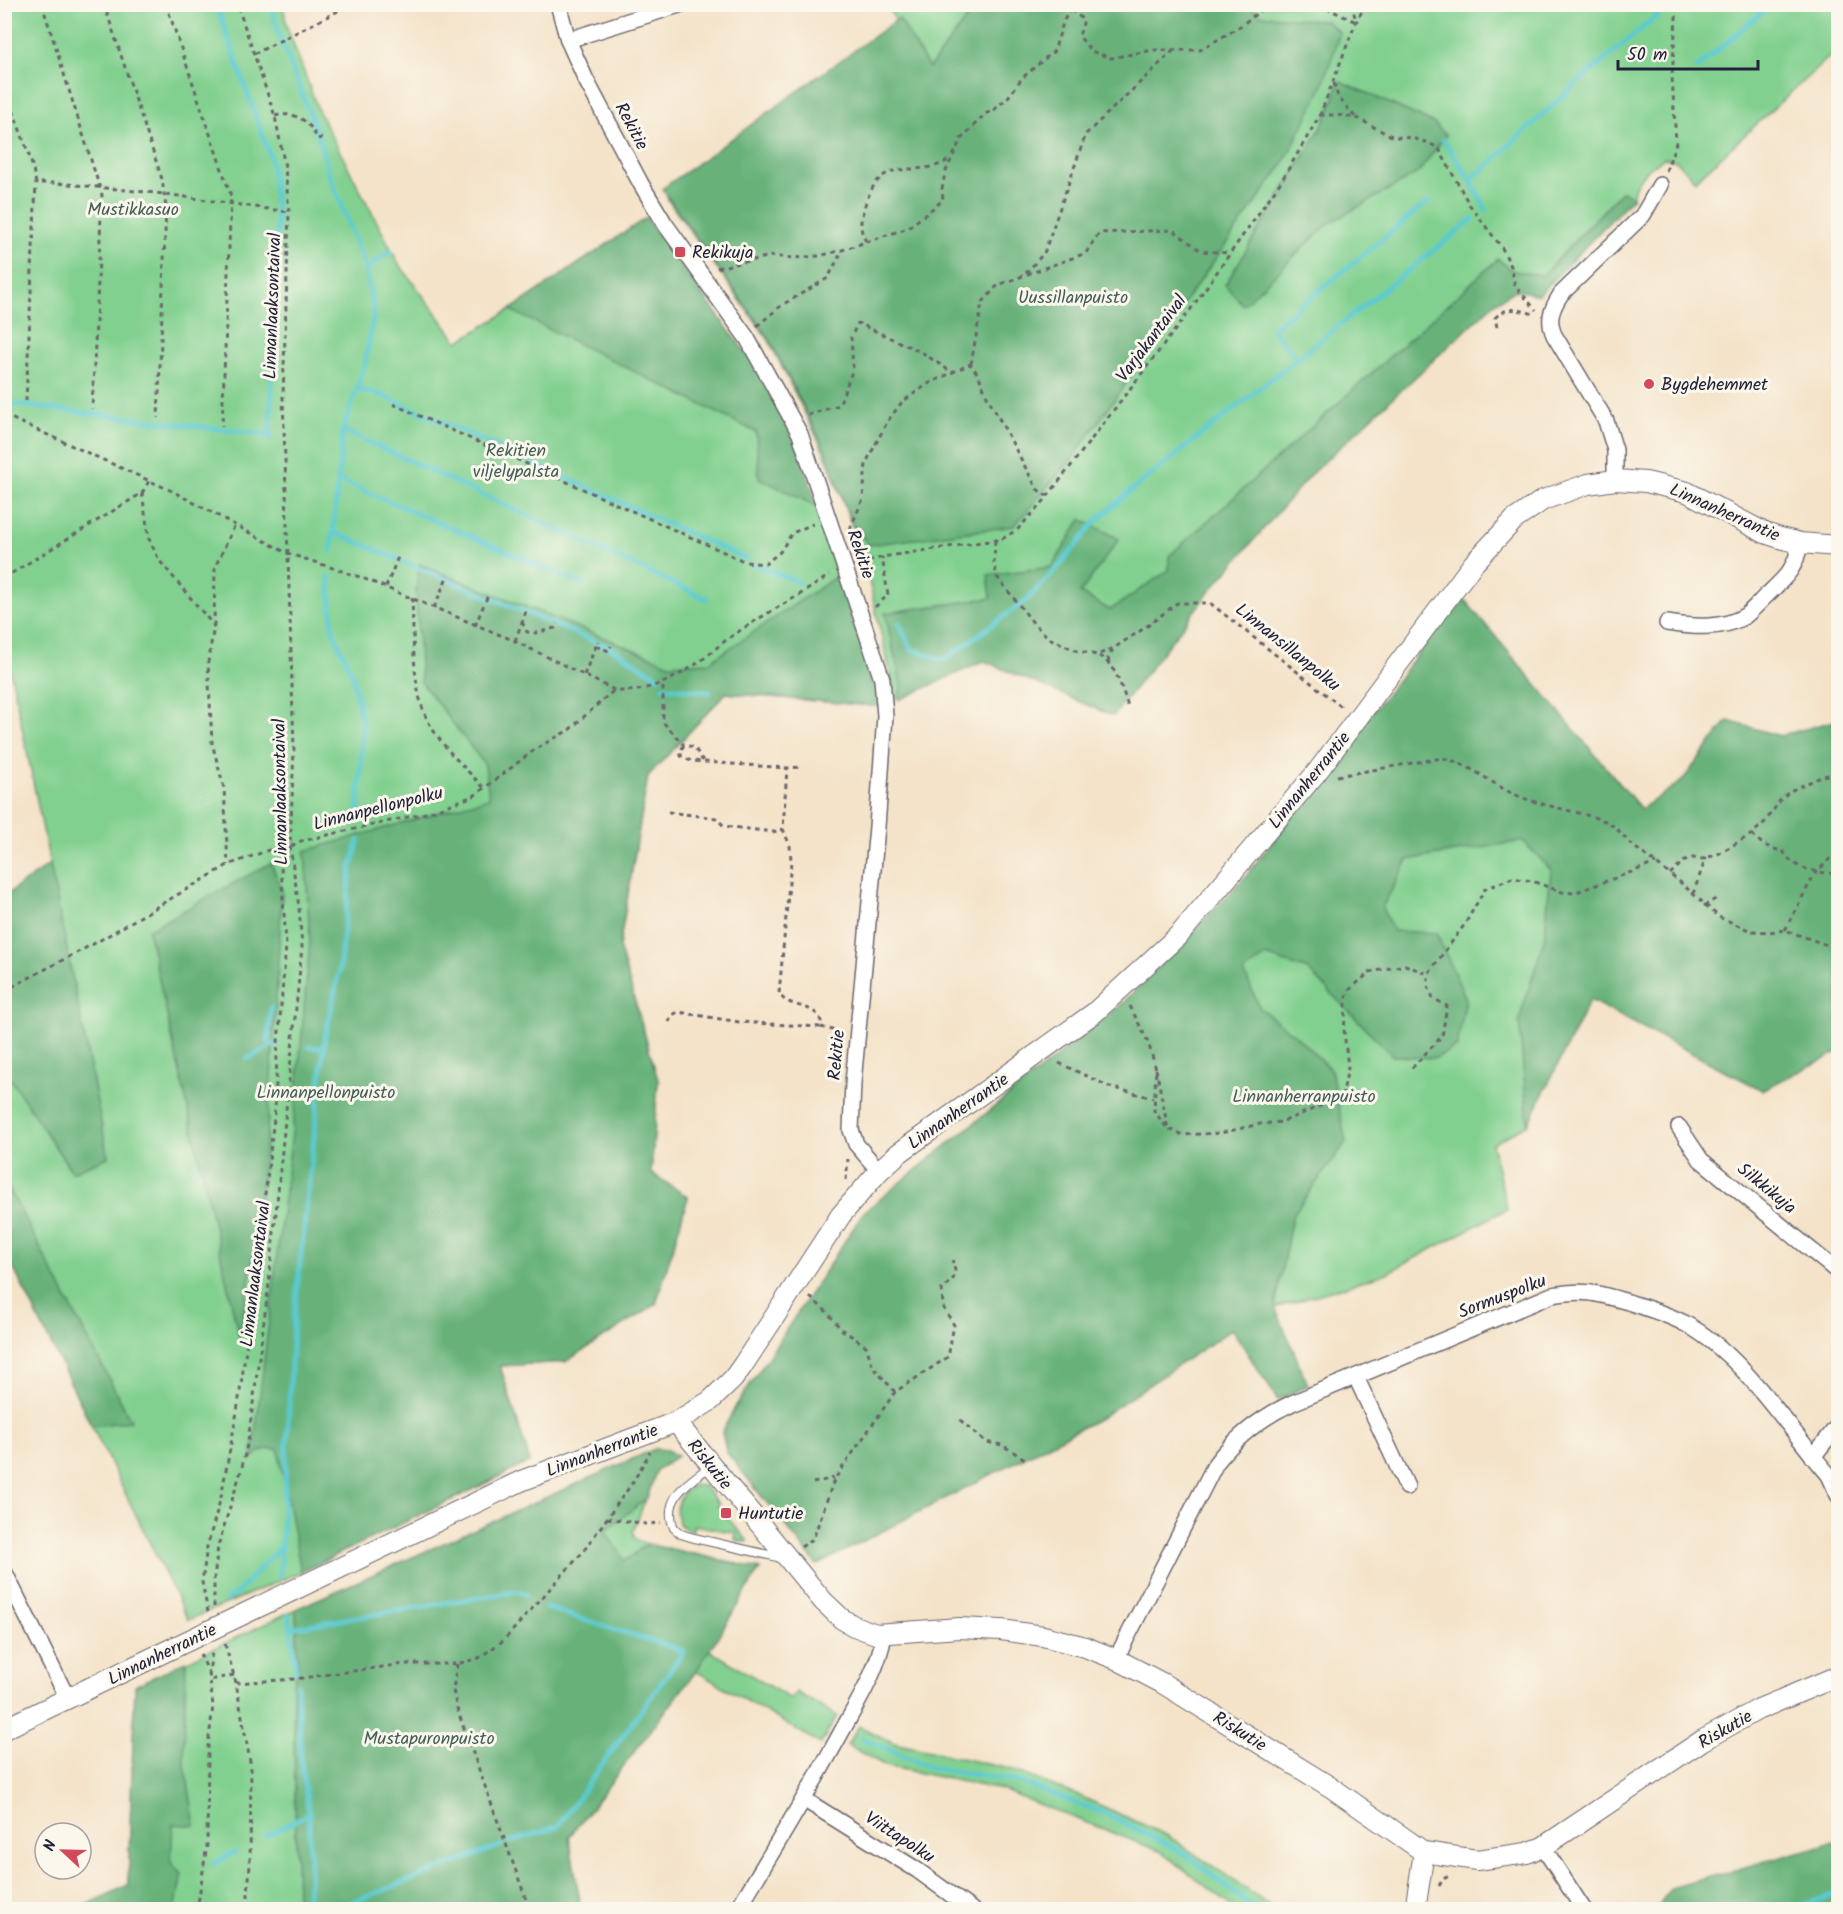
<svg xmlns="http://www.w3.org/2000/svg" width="1843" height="1914" font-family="Kalam,sans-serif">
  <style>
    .green { fill: #81d08f; stroke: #527965; stroke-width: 1.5 }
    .forest { fill: #68b27a; stroke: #456a5a; stroke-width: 1.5 }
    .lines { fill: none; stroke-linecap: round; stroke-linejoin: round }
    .stream { stroke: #5ccad1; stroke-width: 5 }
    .service-casing { stroke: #6c666d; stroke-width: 10 }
    .minor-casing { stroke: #6c666d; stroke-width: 18 }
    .tertiary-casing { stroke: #6c666d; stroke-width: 22 }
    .path { stroke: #6c666d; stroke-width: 3; stroke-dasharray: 4.5 4.5; stroke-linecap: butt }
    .service { stroke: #fff; stroke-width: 8 }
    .minor { stroke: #fff; stroke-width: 15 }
    .tertiary { stroke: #fff; stroke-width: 20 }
    .poi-dot { fill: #d1495b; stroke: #fbf7ec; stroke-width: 2 }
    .labels { text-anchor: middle; stroke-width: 6; stroke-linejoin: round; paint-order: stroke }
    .street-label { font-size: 18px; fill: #22223b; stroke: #fbf7ec }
    .park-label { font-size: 18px; fill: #435f58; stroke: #fbf7ec }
    .poi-label { font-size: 18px; fill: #22223b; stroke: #fbf7ec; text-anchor: start }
  </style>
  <rect width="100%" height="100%" fill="#fbf7ec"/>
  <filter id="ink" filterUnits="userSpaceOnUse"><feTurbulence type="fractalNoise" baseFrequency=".0167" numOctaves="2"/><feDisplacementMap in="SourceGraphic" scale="12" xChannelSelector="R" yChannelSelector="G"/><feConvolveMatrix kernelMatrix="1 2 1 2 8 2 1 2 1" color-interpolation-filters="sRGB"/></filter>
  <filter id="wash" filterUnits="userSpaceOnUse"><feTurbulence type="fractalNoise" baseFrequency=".008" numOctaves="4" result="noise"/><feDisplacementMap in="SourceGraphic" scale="24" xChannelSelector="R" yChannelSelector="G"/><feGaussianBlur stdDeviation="1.35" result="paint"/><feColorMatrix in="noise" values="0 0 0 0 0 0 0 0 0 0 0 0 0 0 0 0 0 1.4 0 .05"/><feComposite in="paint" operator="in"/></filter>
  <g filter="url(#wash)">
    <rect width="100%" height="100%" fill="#f4e3c9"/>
    <!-- green -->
    <g class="green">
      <polygon points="5,5 283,5 287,27 319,112 399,264 458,342 510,310 646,218 818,507 837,576 883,707 726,693 648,776 619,947 658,1080 651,1173 688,1197 656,1304 565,1362 500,1366 530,1462 301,1572 188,1620 5,1251 5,896 50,864 5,645"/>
      <path d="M 886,5 L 1838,5 L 1838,49 L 1695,181 L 1677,161 L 1664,158 C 1651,166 1633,180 1633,197 L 1621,192 L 1543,276 L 1513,271 L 1498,259 L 1495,262 L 1305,474 L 1205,590 L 984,656 L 896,698 L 863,555 L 825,454 L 768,339 L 669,202 L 664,189 L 898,24 Z"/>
      <polygon points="1462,597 1641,809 1682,781 1728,721 1780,736 1838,720 1838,1052 1762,1090 1590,1000 1528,1124 1492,1144 1507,1209 1385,1274 1275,1308 1308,1385 1278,1400 1232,1329 1098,1419 817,1565 727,1453 722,1432 736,1406 864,1212 1121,1005 1195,929 1246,876"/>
      <polygon points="655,1449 667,1450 677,1456 656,1471 633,1532 635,1539 656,1548 668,1548 760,1569 709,1650 791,1699 796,1692 837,1716 821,1744 696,1671 569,1837 581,1909 78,1910 128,1885 135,1686 296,1609"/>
      <path d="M 695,1485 L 704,1486 L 719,1504 L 717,1506 L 747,1540 L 747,1542 L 735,1540 L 736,1533 L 694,1525 L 692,1532 L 680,1525 C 671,1508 679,1493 695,1485 Z"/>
      <polygon points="859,1726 894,1743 1010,1769 1082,1797 1168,1836 1248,1890 1273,1909 1235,1909 1162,1852 1002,1790 886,1766 847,1745"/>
    </g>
    <!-- forest -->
    <g class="forest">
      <polygon points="971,5 1248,5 1260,15 1326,21 1340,33 1321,90 1282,166 1071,460 1014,526 869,545 851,523 828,455 768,337 662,189 899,18 929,68 967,18"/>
      <polygon points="1340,81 1433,123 1446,135 1418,173 1328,224 1243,305 1225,285 1320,130 1332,104"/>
      <polygon points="1622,191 1633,197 1539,295 1515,290 1495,303 1310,475 1210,591 1113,716 984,661 899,700 901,685 885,613 991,598 988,575 1052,567 1081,519 1119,539 1080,593 1110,610 1169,570 1169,556 1498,259 1513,271 1543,275"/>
      <polygon points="646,218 753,363 795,438 818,507 759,478 756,432 510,310"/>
      <path d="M 419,564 L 670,664 L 709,662 L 837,576 L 883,707 L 726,693 L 648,776 L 619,947 L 658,1080 L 651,1173 L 688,1197 L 656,1304 L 565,1362 L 500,1366 L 530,1462 L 301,1572 L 278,1449 C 266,1449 260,1449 252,1459 L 296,1101 L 310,941 L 305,851 L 489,798 L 485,765 L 421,682 L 416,593 Z"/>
      <polygon points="1462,597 1641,809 1682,781 1728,721 1780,736 1838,720 1838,1052 1762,1090 1590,1000 1528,1124 1519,1020 1544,940 1551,870 1523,841 1408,860 1382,908 1393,931 1436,933 1466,999 1457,1046 1436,1058 1393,1056 1308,970 1266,956 1244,972 1260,1008 1296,1036 1331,1070 1346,1142 1292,1216 1275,1307 1308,1385 1278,1400 1232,1329 1098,1419 817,1565 727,1453 722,1432 736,1406 864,1212 1121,1005 1195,929 1246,876"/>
      <path d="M 271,863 L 282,890 C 274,1039 268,1190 239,1337 L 148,930 Z"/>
      <polygon points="50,864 108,1157 72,1172 5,1071 5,896"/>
      <polygon points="5,1181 131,1421 92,1426 5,1251"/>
      <polygon points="655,1449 667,1450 677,1456 656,1471 647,1498 605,1531 625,1561 647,1544 760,1569 697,1670 569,1837 581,1909 297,1909 293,1683 298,1671 296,1609"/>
      <polygon points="186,1661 184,1758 195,1826 173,1824 171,1863 182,1874 175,1909 78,1909 128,1885 135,1686"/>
      <polygon points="1838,1841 1838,1909 1656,1909 1671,1888"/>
    </g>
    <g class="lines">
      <!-- stream -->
      <g class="stream">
        <polyline points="216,4 271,159 277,220 270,439"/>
        <polyline points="270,4 280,37 319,138 329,174 366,269 374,313 365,364 343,430 331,552"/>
        <polyline points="1697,68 1771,4"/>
        <polyline points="1443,140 1470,179 1486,210"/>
        <polyline points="1470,179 1483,170 1578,82 1671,4"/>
        <polyline points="366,269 391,251"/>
        <polyline points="1298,360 1272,329 1428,202"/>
        <polyline points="357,389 382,395 746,559"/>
        <polyline points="4,403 270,435"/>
        <polyline points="343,430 707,599"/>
        <polyline points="339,480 582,584"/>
        <polyline points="333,532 615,650 659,677"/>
        <polyline points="756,565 798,582"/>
        <polyline points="329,576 333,631 352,674 363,727 358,815"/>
        <polyline points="899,623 911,649 944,660 1028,599 1060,565 1095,522 1128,493 1473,219"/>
        <polyline points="663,687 710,692"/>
        <polyline points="268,1042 271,1008"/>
        <polyline points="309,1047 324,1048"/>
        <polyline points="247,1059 277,1043"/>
        <polyline points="280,1576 293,1327 325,1037 339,972 351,868 359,840"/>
        <polyline points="227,1600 237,1593 281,1546"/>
        <polyline points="289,1615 296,1671"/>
        <polyline points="291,1628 519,1591 526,1594"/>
        <polyline points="297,1685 301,1761 309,1813 310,1874 306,1910"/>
        <polyline points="861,1738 932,1768 1016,1781 1104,1813 1186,1854 1256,1910"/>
        <polyline points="266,1836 309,1813"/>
        <polyline points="510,1842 557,1827 684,1651 546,1608"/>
        <polyline points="213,1864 235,1852"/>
        <polyline points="332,1910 502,1845"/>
        <polyline points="1789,1910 1838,1893"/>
      </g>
    </g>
  </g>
  <g filter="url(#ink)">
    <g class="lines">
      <!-- service casing -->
      <g class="service-casing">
        <path id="service" d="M 711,1466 C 690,1481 661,1498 674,1528 L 681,1534 L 694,1538 L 782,1558"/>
      </g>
      <!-- minor casing -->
      <g class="minor-casing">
        <g id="minor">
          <polyline points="558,4 568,40 586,80 641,184 665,224 747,338 800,434 882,679 885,716 877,827 853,1083 851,1130 856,1144 879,1171"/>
          <polyline points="568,40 682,4"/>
          <path d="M 1615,480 L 1615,450 L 1606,421 L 1554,335 C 1547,319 1552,308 1561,294 L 1643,215 L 1660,185"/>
          <path d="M 1667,623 C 1692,627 1722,630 1745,616 C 1753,610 1761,600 1769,593 C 1787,576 1796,568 1800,543"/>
          <polyline points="1679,1127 1701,1160 1838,1272"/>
          <polyline points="1356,1377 1407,1487"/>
          <polyline points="1813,1457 1838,1425"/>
          <polyline points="4,1571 68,1699"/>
          <path d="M 1116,1659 L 1216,1463 C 1236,1437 1262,1417 1292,1403 L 1552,1295 C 1585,1289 1597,1293 1628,1302 C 1647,1308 1667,1314 1684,1323 C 1743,1354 1786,1426 1829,1475 L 1838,1495"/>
          <polyline points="805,1800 917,1870 972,1910"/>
          <polyline points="1543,1847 1584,1910"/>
          <path d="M 737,1910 C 773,1851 809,1792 842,1731 C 859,1700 878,1670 884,1635"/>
        </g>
      </g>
      <!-- tertiary casing -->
      <g class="tertiary-casing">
        <g id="tertiary">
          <polyline points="676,1422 823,1601 842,1619 854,1626 876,1634 959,1628 1001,1630 1043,1636 1085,1647 1116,1659 1162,1683 1332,1788 1424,1852 1477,1860 1527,1853 1543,1847 1703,1740 1759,1709 1838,1676"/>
          <polyline points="4,1729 521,1481 676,1422 710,1401 733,1379 743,1365 841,1215 879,1171 899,1153 1094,1013 1180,934 1317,772 1473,564 1514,520 1543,500 1588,484 1615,480 1646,482 1687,492 1765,533 1780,538 1800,543 1838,546"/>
          <polyline points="1415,1910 1424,1852"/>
        </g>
      </g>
      <!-- path -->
      <g class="path">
        <polyline points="42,4 102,195 92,409"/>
        <polyline points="104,4 162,179 166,207 158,418"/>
        <polyline points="166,4 231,196 222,426"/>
        <polyline points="1318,4 1356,22"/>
        <polyline points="1351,4 1356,20"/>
        <polyline points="1071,10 1084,20 1079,36 1091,51 1111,58 1153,50 1200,50 1239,27 1269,4"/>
        <polyline points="254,54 342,9"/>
        <polyline points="1334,83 1338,97 1355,117"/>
        <polyline points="4,85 31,161 36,183 57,183 165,194 289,212"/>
        <polyline points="1320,115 1337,115 1357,118 1385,133 1394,137 1412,138 1429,143 1439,149 1469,204 1502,248 1511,266 1515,286 1536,310"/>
        <path d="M 275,116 C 294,111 310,120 317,139 L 322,138"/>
        <polyline points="1666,171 1676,143 1672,76 1677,4"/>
        <path d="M 866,241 C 858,228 861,218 865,205 C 883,150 913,181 949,160"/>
        <polyline points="717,268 771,256 794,258 819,256 842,250 908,228 943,200 942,189 945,173 961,139 985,114 994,110 1009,96 1022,78 1054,51 1064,20 1074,4"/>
        <polyline points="1026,273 1044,253 1086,134 1174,50"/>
        <polyline points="757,326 782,305 828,278 842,251"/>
        <path d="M 1497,327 L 1495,318 C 1507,305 1519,310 1534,314"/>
        <polyline points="971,364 982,303 998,285 1086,253 1099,233 1173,230 1201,251 1230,253"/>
        <polyline points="26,401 36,183"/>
        <polyline points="393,404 746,562 765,564 780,552 792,533 813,524"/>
        <path d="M 4,415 L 172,491 L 287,553 L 360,577 L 515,641 L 614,690 C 642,695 676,679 699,662 C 710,654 720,644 732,636 C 763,614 798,598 829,575"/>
        <polyline points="808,415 839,405 853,369 851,337 858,323 923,353 953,373"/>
        <polyline points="142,493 149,539 159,560 214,626 208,662 212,743 224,788 228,865"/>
        <polyline points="850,529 863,499 866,463 887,422 902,402 928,384 970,364 978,374 987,396 1037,489 1047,496"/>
        <polyline points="995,541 994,563 997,577 1034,624 1049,638 1075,650 1097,655 1114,648 1146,627 1177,603 1210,603 1343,708"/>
        <polyline points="860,563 888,556 1002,539 1018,529 1044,501 1188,313 1282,180 1320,115 1356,22 1366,4"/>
        <polyline points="4,578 142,493 149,481"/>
        <polyline points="386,587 398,557"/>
        <path d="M 412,598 C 414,636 411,688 428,721 C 441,746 465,768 484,788"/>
        <polyline points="875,607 888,595 882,557"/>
        <polyline points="434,608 447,577"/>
        <polyline points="522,622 527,632 536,633 555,628 557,623"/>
        <polyline points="214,626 215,567 235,525"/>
        <polyline points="475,626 488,595"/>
        <polyline points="515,641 526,611"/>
        <polyline points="596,646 609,651 611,646"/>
        <path d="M 1099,656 C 1117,665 1122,690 1129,709"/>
        <polyline points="1109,662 1108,658 1113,649"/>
        <polyline points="584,675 598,641"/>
        <polyline points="663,687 663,722 684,745"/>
        <polyline points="703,761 694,747 684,745 681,750 681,756 691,761 787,768 802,767"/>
        <path d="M 1337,776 L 1442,758 C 1471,764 1489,783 1516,795 C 1544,807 1575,810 1605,821 L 1615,827 L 1633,846 L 1681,883 L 1719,917 L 1751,931 L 1768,932 L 1785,930 L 1838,949"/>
        <polyline points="668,812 716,818 724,826 773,832 783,829"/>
        <path d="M 1752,834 C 1760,844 1770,849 1783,851 C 1795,871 1817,872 1838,874"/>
        <polyline points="1670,874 1683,862 1692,858 1703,859 1718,854 1752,834 1766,821 1781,799 1790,791 1823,776 1838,773"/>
        <polyline points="1693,894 1706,858"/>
        <polyline points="1704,906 1717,898"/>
        <polyline points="1785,930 1814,875 1838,850"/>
        <path d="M 1838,939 C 1836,948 1829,961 1833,970 C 1835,976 1837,979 1838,985"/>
        <polyline points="4,991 97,942 228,865 277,847 290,847 301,841 426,813 474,796 537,748 569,730 613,691"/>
        <polyline points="1130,1006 1148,1042 1156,1069 1154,1111 1167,1128"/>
        <path d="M 669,1022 L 672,1015 L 678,1012 L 739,1022 L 820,1027 L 821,1021 C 814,1002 790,1010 779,994 L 791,861 L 790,846 L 783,829 L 787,768"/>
        <polyline points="821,1027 840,1032"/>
        <polyline points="1059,1063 1110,1087 1153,1098"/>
        <polyline points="1412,1068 1442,1036 1447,1006 1433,998 1428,986 1428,974 1465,924 1485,889 1512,878 1532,881 1562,892 1574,893 1656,863"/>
        <polyline points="1156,1069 1168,1129 1183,1135 1221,1133 1260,1124 1282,1122 1342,1097 1348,1068 1344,1030 1347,992 1370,972 1405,965 1428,974"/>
        <polyline points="846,1180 848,1159"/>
        <polyline points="810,1297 826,1311 841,1329 866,1346 873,1367 895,1392"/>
        <polyline points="960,1420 986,1442 1002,1445 1025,1459"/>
        <polyline points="813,1483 834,1478"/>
        <polyline points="607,1518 646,1524 661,1523"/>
        <path d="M 801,1547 L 813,1539 L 834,1480 L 895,1392 L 948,1357 L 954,1325 L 943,1307 L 942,1289 C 951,1282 960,1275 952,1264 L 953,1260"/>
        <polyline points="214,1607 214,1578 218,1546 241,1471 248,1441 269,1283 302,947 299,907 290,847 294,749 283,396 289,212 285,167 275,116 237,4"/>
        <polyline points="208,1612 202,1582 207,1547 221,1497 237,1412 254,1294 259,1228 266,1188 275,1109 277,1055 286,945 281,867 277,847"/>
        <polyline points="225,1644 236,1683 251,1767 250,1864 247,1910"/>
        <polyline points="200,1654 209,1673 212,1651"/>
        <polyline points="457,1664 453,1690 457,1709 530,1910"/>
        <polyline points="209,1673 210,1680 234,1675"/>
        <polyline points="236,1683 295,1679 404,1664 457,1664 479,1658 504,1640 582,1553 633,1482 650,1452"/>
        <polyline points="1439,1886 1443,1879 1451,1875"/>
        <polyline points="197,1910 207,1845 208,1746 213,1706 210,1680"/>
        <polyline points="1833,1910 1838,1907"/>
      </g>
      <!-- service -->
      <use href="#service" class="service"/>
      <!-- minor -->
      <use href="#minor" class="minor"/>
      <!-- tertiary -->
      <use href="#tertiary" class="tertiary"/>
    </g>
  </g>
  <!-- markers -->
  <g class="poi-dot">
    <rect x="674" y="246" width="12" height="12" rx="3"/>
    <circle cx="1649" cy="384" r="6"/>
    <rect x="720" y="1507" width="12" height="12" rx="3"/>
  </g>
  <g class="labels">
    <!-- street labels -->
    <g class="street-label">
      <text transform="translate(632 126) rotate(62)" y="6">Rekitie</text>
      <text transform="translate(272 306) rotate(-88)" y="6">Linnanlaaksontaival</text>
      <text transform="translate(1151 338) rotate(-53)" y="6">Varjakantaival</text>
      <text transform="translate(1725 512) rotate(24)" y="6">Linnanherrantie</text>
      <text transform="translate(861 554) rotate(71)" y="6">Rekitie</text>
      <text transform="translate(1288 647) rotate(39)" y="6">Linnansillanpolku</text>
      <text transform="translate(1309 780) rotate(-51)" y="6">Linnanherrantie</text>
      <text transform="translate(280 792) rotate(-91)" y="6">Linnanlaaksontaival</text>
      <text transform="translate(378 808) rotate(-14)" y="6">Linnanpellonpolku</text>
      <text transform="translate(836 1055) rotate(-85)" y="6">Rekitie</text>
      <text transform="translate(958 1111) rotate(-35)" y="6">Linnanherrantie</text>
      <text transform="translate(1767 1188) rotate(39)" y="6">Silkkikuja</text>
      <text transform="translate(255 1274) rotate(-83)" y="6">Linnanlaaksontaival</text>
      <text transform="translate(1502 1296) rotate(-21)" y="6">Sormuspolku</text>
      <text transform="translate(602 1450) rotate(-21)" y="6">Linnanherrantie</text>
      <text transform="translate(710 1464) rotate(51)" y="6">Riskutie</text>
      <text transform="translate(162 1654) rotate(-26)" y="6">Linnanherrantie</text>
      <text transform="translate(1725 1729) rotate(-30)" y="6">Riskutie</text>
      <text transform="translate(1240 1731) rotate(32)" y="6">Riskutie</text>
      <text transform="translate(900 1837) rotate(33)" y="6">Viittapolku</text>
    </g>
    <!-- park labels -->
    <g class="park-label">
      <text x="133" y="215">Mustikkasuo</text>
      <text x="1073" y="303">Uussillanpuisto</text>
      <text x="516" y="456">Rekitien<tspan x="516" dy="21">viljelypalsta</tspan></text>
      <text x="326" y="1098">Linnanpellonpuisto</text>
      <text x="1304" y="1102">Linnanherranpuisto</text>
      <text x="429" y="1744">Mustapuronpuisto</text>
    </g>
    <!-- poi labels -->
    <g class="poi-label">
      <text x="692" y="258">Rekikuja</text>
      <text x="1661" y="390">Bygdehemmet</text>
      <text x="738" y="1519">Huntutie</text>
    </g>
  </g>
  <!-- margin -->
  <rect width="1843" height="1914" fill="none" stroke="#fbf7ec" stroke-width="24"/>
  <!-- north arrow -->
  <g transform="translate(63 1851) rotate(292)"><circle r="28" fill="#fbf7ec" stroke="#a4a2a5" stroke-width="1.5"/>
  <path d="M0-4.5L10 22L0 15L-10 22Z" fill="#d1495b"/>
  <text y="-9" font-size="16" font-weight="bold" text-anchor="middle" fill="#22223b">N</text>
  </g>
  <!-- scale -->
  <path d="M1618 60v9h140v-9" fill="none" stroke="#22223b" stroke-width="3"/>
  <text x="1627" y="60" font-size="18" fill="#22223b" stroke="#fbf7ec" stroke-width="4.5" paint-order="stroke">50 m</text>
</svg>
